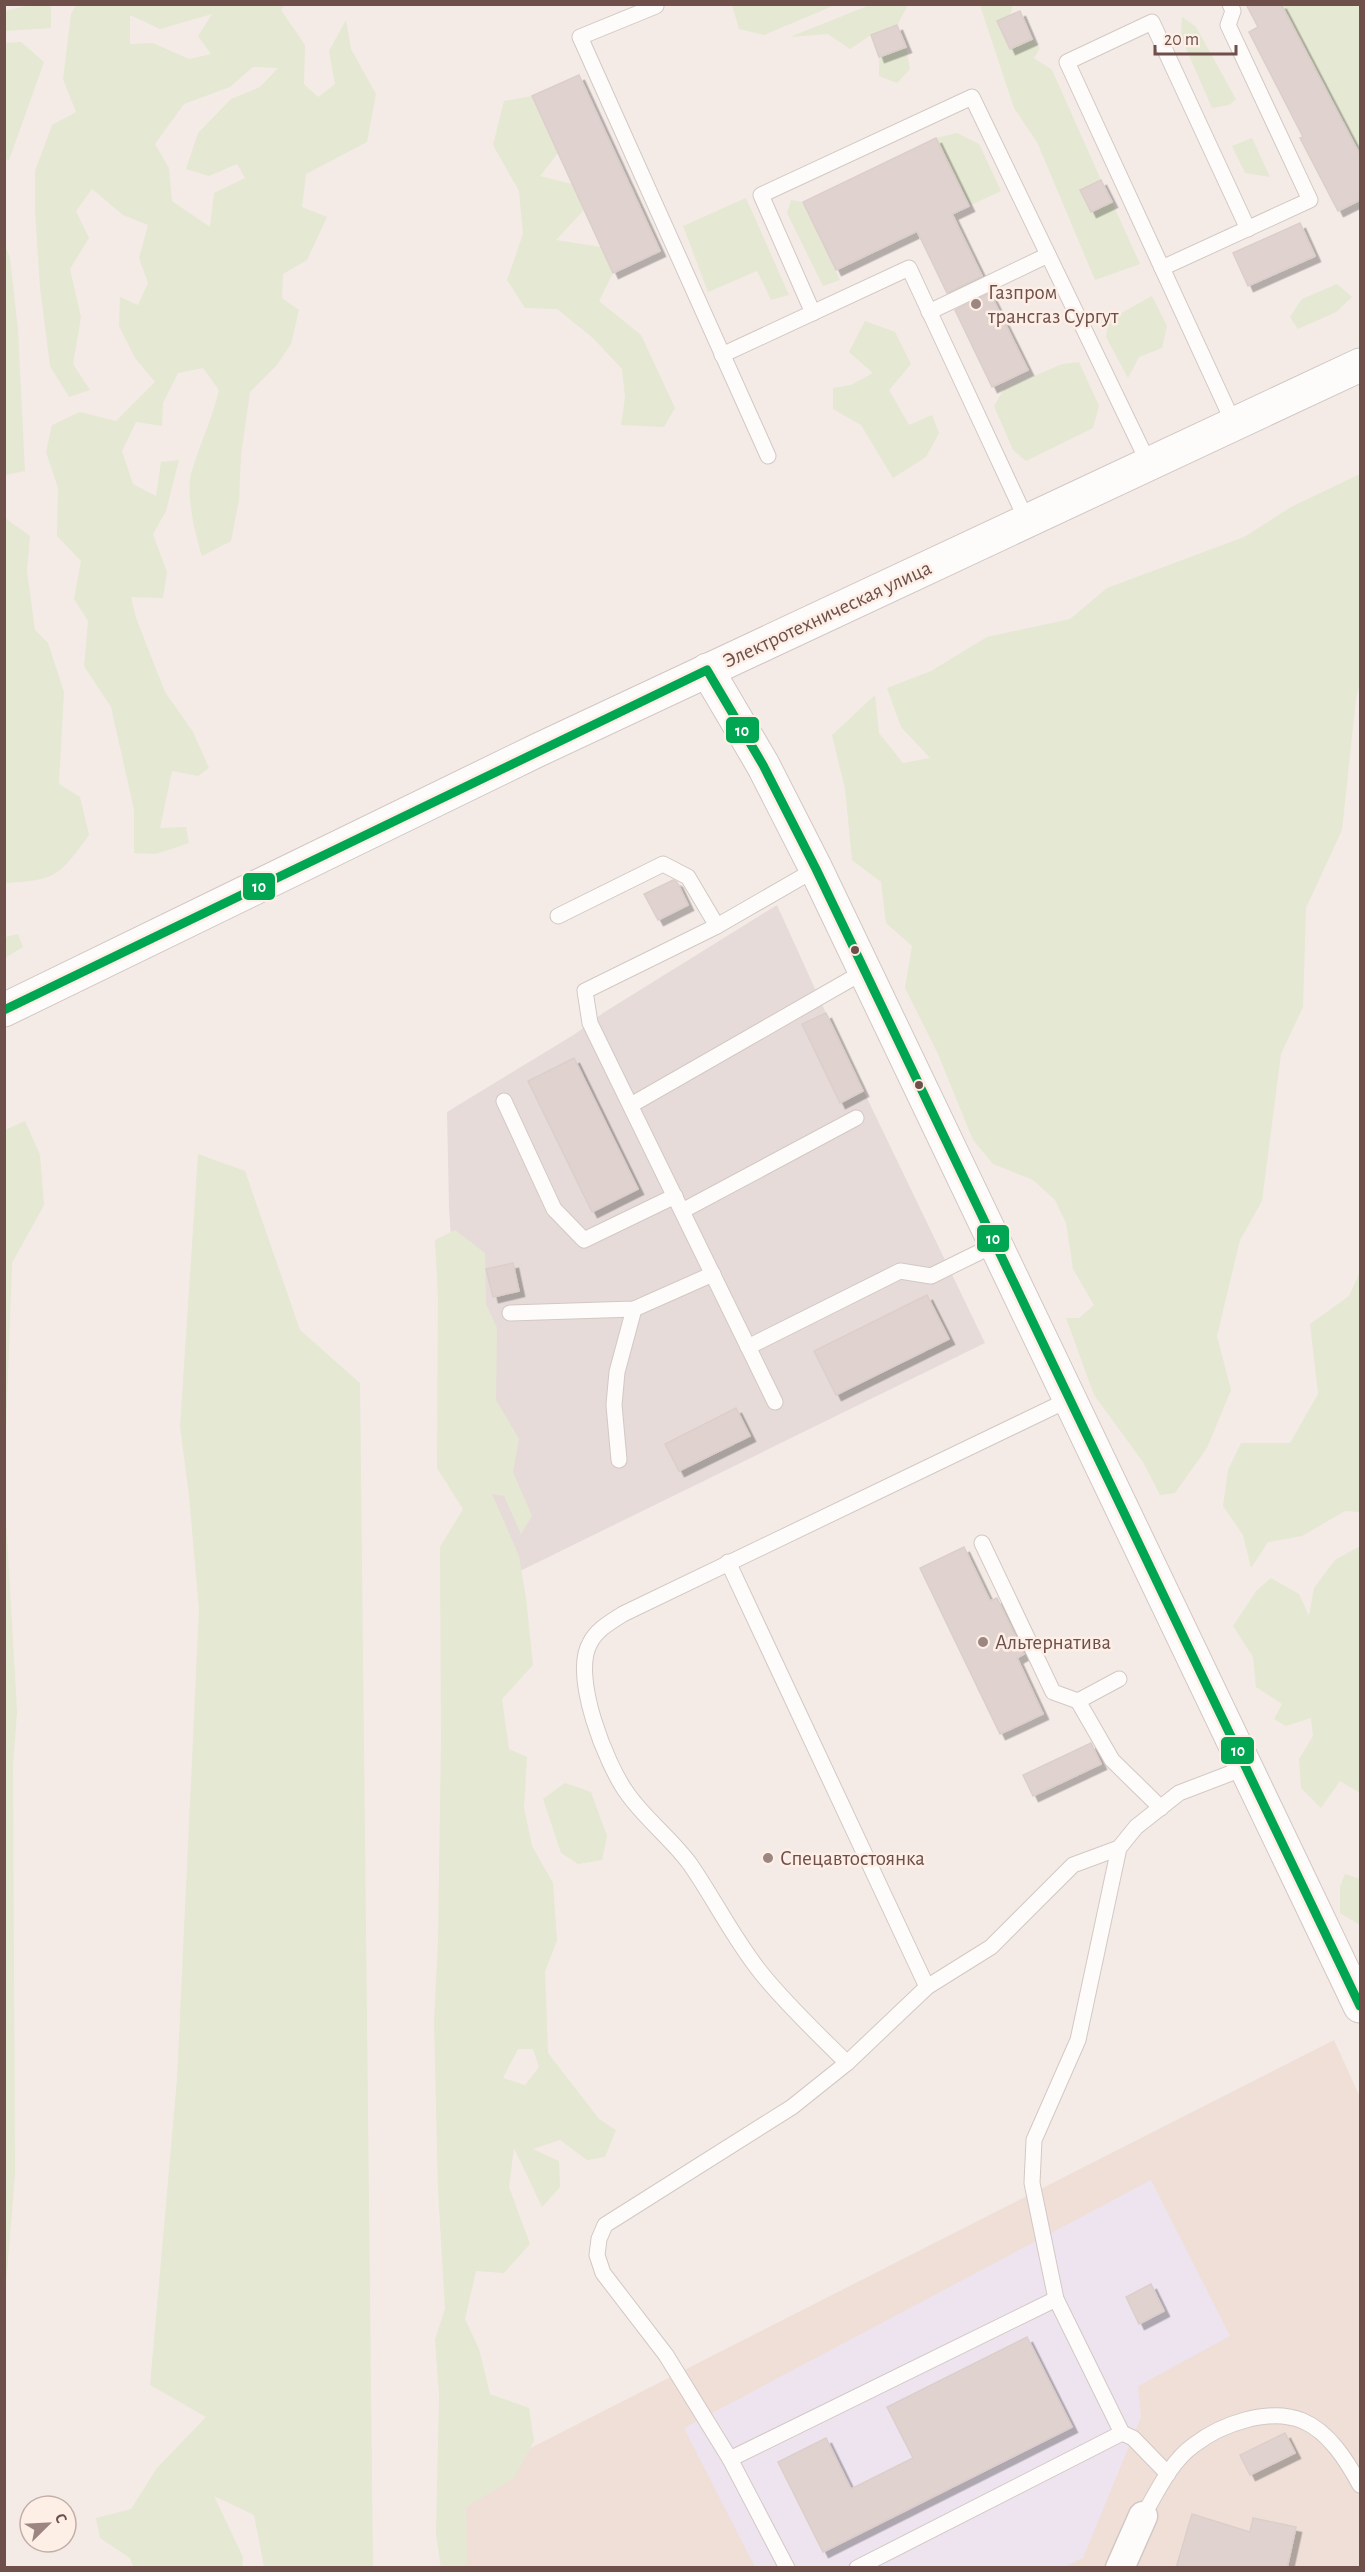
<svg xmlns="http://www.w3.org/2000/svg" width="1365" height="2572" font-family="'Alegreya Sans',sans-serif">
  <style>
    .residential { fill: #efdfd7 }
    .industrial { fill: #e6dbd8 }
    .education { fill: #ede4ef }
    .green { fill: #e5e8d2; fill-rule: evenodd }
    .building { fill: #e0d3cf; stroke: #dcceca; stroke-width: 1.5; filter: url(#shadow) }
    .lines { fill: none; stroke-linecap: round; stroke-linejoin: round }
    .lane-casing { stroke: #d2c8c4; stroke-width: 17 }
    .street-casing { stroke: #d2c8c4; stroke-width: 31 }
    .secondary-casing { stroke: #d2c7c4; stroke-width: 35 }
    .lane { stroke: #fdfcfb; stroke-width: 15 }
    .street { stroke: #fdfcfb; stroke-width: 28 }
    .secondary { stroke: #fdfcfb; stroke-width: 33 }
    .bus-1-casing { stroke: #fdefe6; stroke-width: 14 }
    .bus-1 { stroke: #00a651; stroke-width: 9 }
    .poi-dot { fill: #9d8681; stroke: #fdefe6; stroke-width: 2 }
    .bus-dot { fill: #6e4f4a; stroke: #fdefe6; stroke-width: 2 }
    .labels { text-anchor: middle; stroke-width: 5; stroke-linejoin: round; paint-order: stroke }
    .poi-label { font-size: 21px; fill: #6e4f4a; stroke: #fdefe6; text-anchor: start }
    .street-label { font-size: 21px; fill: #6e4f4a; stroke: #fdefe6 }
    .line-badge { stroke: #fdefe6; stroke-width: 2 }
    .badge-label { font-size: 16px; text-anchor: middle; font-weight: bold; fill: #fff }
  </style>
  <defs>
    <filter id="shadow"><feDropShadow dx="5.5" dy="5.5" stdDeviation="0" flood-color="#0004"/></filter>
  </defs>
  <rect width="100%" height="100%" fill="#f4ebe7"/>
  <!-- residential -->
  <polygon class="residential" points="1334,2040 1360,2097 1360,2567 459,2567 458,2485"/>
  <!-- industrial -->
  <polygon class="industrial" points="777,905 826,1013 985,1343 514,1574 470,1549 449,1207 447,1112 575,1034 603,1013"/>
  <!-- education -->
  <polygon class="education" points="1151,2180 1230,2336 1138,2386 1141,2417 1083,2558 1064,2567 755,2567 684,2428"/>
  <!-- green -->
  <g class="green">
    <polygon points="29,5 51,5 51,28 5,31 5,11"/>
    <path d="M 76,5 L 285,5 L 281,10 L 305,45 L 304,84 L 318,97 L 335,84 L 329,51 L 346,20 L 351,49 L 376,94 L 367,142 L 306,174 L 302,207 L 327,217 L 307,260 L 283,274 L 282,298 L 299,310 L 291,344 L 276,366 L 250,392 L 241,455 L 239,500 L 231,541 L 202,556 C 195,535 186,496 191,474 C 199,446 212,419 219,390 L 203,368 L 178,373 L 163,403 L 162,426 L 136,422 L 122,451 L 133,484 L 156,496 L 161,462 L 179,460 L 166,511 L 153,534 L 167,572 L 163,598 L 131,597 L 136,618 L 165,692 L 193,732 L 209,768 L 198,776 L 172,771 L 160,828 L 186,827 L 189,843 L 156,854 L 134,853 L 134,810 L 111,707 L 84,666 L 88,621 L 74,599 L 81,561 L 57,536 L 58,488 L 46,452 L 52,425 L 80,412 L 116,421 L 155,382 L 135,358 L 119,326 L 120,297 L 138,305 L 148,283 L 139,258 L 148,225 L 123,215 L 92,189 L 76,211 L 89,238 L 70,269 L 81,317 L 73,364 L 90,390 L 69,397 L 50,366 L 40,287 L 35,210 L 35,171 L 52,125 L 76,112 L 63,79 L 71,14 ZM 130,15 L 160,29 L 212,14 L 198,36 L 211,54 L 189,59 L 153,43 L 130,44 ZM 253,67 L 278,68 L 260,87 L 231,99 L 198,133 L 186,169 L 209,176 L 237,164 L 245,178 L 214,193 L 210,227 L 172,201 L 169,168 L 155,144 L 184,104 L 230,87 Z"/>
    <polygon points="732,5 732,4 835,5 764,35 739,29"/>
    <polygon points="870,5 908,5 897,25 871,35 850,49 828,34 790,37"/>
    <polygon points="980,5 1013,5 1010,15 997,21 1010,49 1032,39 1040,48 1034,58 1052,70 1101,180 1081,190 1091,212 1112,202 1140,264 1095,280 1037,142 1014,108"/>
    <polygon points="1281,5 1360,5 1360,147 1356,146"/>
    <polygon points="1182,17 1196,27 1236,99 1229,105 1212,108 1181,37"/>
    <polygon points="21,42 44,62 9,160 5,159 5,43"/>
    <polygon points="906,47 910,69 897,83 879,76 879,57"/>
    <polygon points="532,96 558,153 540,176 572,184 584,210 556,240 601,247 613,273 599,301 641,335 675,408 664,427 621,425 625,397 622,369 593,338 557,309 525,308 507,280 523,234 519,191 493,145 504,101"/>
    <polygon points="957,133 979,144 1001,191 969,206 936,138"/>
    <polygon points="1252,138 1270,177 1245,173 1232,146"/>
    <polygon points="746,198 789,295 771,300 757,271 708,292 683,226"/>
    <polygon points="791,200 803,202 840,280 823,286 787,213"/>
    <polygon points="4,243 10,258 18,330 25,471 5,475"/>
    <polygon points="1337,284 1352,297 1336,312 1298,329 1290,317 1302,299"/>
    <polygon points="1152,296 1167,326 1162,348 1139,357 1128,378 1106,337 1109,320"/>
    <polygon points="865,321 895,332 911,364 889,390 909,425 932,415 939,433 926,457 893,478 861,425 833,409 833,388 851,385 873,373 849,352"/>
    <polygon points="1079,362 1099,406 1093,428 1026,461 1013,450 994,406 1004,389 1062,364"/>
    <polygon points="1360,474 1360,681 1356,699 1342,830 1306,908 1303,1007 1281,1054 1262,1201 1240,1240 1217,1336 1231,1390 1207,1448 1175,1493 1160,1495 1143,1462 1094,1395 1066,1318 1079,1318 1094,1305 1073,1269 1066,1223 1055,1200 1033,1180 993,1164 973,1140 938,1054 905,988 912,946 886,923 881,882 852,860 845,789 832,735 875,695 879,733 903,763 930,758 901,727 887,688 931,671 987,637 1070,619 1107,588 1244,537 1291,507"/>
    <path d="M 5,518 L 30,536 L 27,571 L 35,630 L 48,643 L 64,692 L 59,784 L 80,797 L 89,835 C 58,877 57,880 5,883 Z"/>
    <polygon points="18,934 23,947 5,958 5,937"/>
    <polygon points="25,1121 40,1155 44,1205 12,1263 5,1458 5,1130"/>
    <polygon points="198,1154 245,1171 300,1330 360,1383 373,2567 264,2567 254,2515 214,2496 243,2557 242,2567 133,2567 130,2558 100,2538 96,2518 131,2509 157,2468 206,2417 150,2385 177,2079 199,1610 189,1496 180,1426"/>
    <path d="M 455,1230 L 485,1253 L 486,1304 L 497,1328 L 496,1400 L 519,1439 L 513,1472 L 532,1516 L 521,1534 L 504,1496 L 492,1494 L 519,1556 L 526,1598 L 533,1665 L 502,1699 L 509,1749 L 527,1757 L 524,1808 L 532,1846 L 553,1883 L 557,1941 L 545,1971 L 548,2053 L 599,2119 L 616,2130 L 605,2157 L 587,2160 L 560,2140 L 533,2149 L 559,2161 L 560,2187 L 542,2207 L 514,2148 L 509,2187 L 530,2244 L 504,2273 L 476,2271 L 465,2319 L 479,2349 L 490,2394 L 529,2408 L 534,2441 L 514,2478 L 466,2507 L 467,2567 L 441,2568 L 436,2534 L 439,2396 L 435,2339 L 445,2309 L 438,2190 L 434,2022 L 438,1941 L 441,1739 L 440,1547 L 463,1509 L 437,1468 L 438,1297 L 435,1240 ZM 518,2049 L 533,2049 L 539,2067 L 525,2085 L 503,2078 Z"/>
    <polygon points="1360,1272 1360,1512 1345,1511 1302,1536 1268,1542 1251,1568 1243,1535 1223,1506 1228,1470 1241,1443 1290,1443 1318,1394 1310,1324 1349,1296"/>
    <polygon points="5,1501 17,1712 13,1765 15,2174 5,2297"/>
    <polygon points="1360,1546 1360,1793 1340,1781 1321,1808 1301,1788 1299,1759 1313,1736 1311,1718 1286,1726 1274,1719 1282,1704 1256,1687 1253,1657 1233,1626 1257,1590 1271,1578 1299,1594 1309,1616 1314,1588 1335,1560"/>
    <polygon points="565,1783 591,1792 607,1836 602,1860 578,1864 561,1853 543,1799"/>
    <polygon points="1345,1874 1360,1879 1360,1925 1340,1913 1340,1887"/>
  </g>
  <!-- building -->
  <g class="building">
    <polygon points="1246,4 1281,4 1360,155 1360,200 1338,211 1300,138 1303,137 1249,32 1258,27"/>
    <polygon points="1020,11 1032,39 1010,49 997,21"/>
    <polygon points="897,25 906,47 879,57 871,35"/>
    <polygon points="579,75 660,251 613,273 532,96"/>
    <polygon points="936,138 969,206 952,214 982,276 947,293 917,231 836,270 803,202"/>
    <polygon points="1101,180 1112,202 1091,212 1080,190"/>
    <polygon points="1300,223 1315,256 1248,286 1233,253"/>
    <polygon points="990,293 1028,370 992,387 955,310"/>
    <polygon points="673,880 677,882 688,905 658,920 644,894"/>
    <polygon points="826,1013 863,1091 840,1103 802,1024"/>
    <polygon points="574,1058 638,1189 592,1212 528,1081"/>
    <polygon points="513,1263 519,1291 493,1297 486,1269"/>
    <polygon points="927,1295 949,1339 836,1395 814,1351"/>
    <polygon points="736,1408 750,1436 679,1471 665,1444"/>
    <polygon points="964,1547 990,1601 997,1598 1024,1654 1017,1658 1043,1714 1000,1734 920,1568"/>
    <polygon points="1091,1743 1101,1764 1033,1796 1023,1775"/>
    <polygon points="1151,2284 1164,2311 1139,2324 1126,2297"/>
    <polygon points="1027,2337 1072,2427 823,2552 778,2462 826,2438 851,2489 913,2458 887,2407"/>
    <polygon points="1285,2433 1295,2453 1250,2475 1240,2455"/>
    <polygon points="1192,2514 1250,2532 1253,2518 1296,2527 1287,2568 1176,2568"/>
  </g>
  <g class="lines">
    <!-- lane casing -->
    <g class="lane-casing">
      <g id="lane">
        <polyline points="656,6 580,37 768,456"/>
        <polyline points="1162,268 1310,200 1228,25 1233,11 1230,4"/>
        <polyline points="929,312 1048,255"/>
        <polyline points="813,313 761,195 972,97 1149,464"/>
        <polyline points="722,355 909,268 1027,521"/>
        <polyline points="1234,424 1067,62 1152,22 1248,229"/>
        <polyline points="558,916 663,864 688,877 717,926"/>
        <polyline points="504,1101 554,1209 584,1240 675,1196"/>
        <polyline points="631,1105 865,971"/>
        <polyline points="682,1211 856,1118"/>
        <polyline points="510,1313 634,1309 713,1274"/>
        <polyline points="748,1347 900,1271 931,1276 996,1244"/>
        <polyline points="775,1402 590,1023 585,991 717,926 816,869"/>
        <polyline points="619,1460 614,1405 617,1372 634,1309"/>
        <polyline points="982,1543 1053,1692 1078,1701 1119,1679"/>
        <polyline points="728,1562 927,1987"/>
        <polyline points="1078,1701 1112,1760 1161,1808"/>
        <path d="M 847,2063 C 818,2034 788,2006 762,1974 C 734,1940 715,1900 690,1864 C 671,1838 645,1819 627,1793 C 606,1764 571,1676 590,1643 C 597,1629 611,1622 623,1614 L 1070,1399"/>
        <polyline points="1122,2433 1133,2438 1168,2474"/>
        <polyline points="730,2459 666,2355 603,2273 597,2255 599,2239 605,2225 792,2107 847,2063 927,1987 991,1947 1073,1865 1119,1848"/>
        <path d="M 1143,2516 C 1157,2492 1171,2461 1194,2445 C 1221,2424 1269,2407 1303,2421 C 1329,2432 1347,2461 1360,2485"/>
        <polyline points="787,2568 730,2459 1056,2299"/>
        <polyline points="857,2568 1122,2433 1056,2299 1032,2183 1034,2140 1078,2040 1119,1848 1136,1827 1179,1793 1247,1767"/>
      </g>
    </g>
    <!-- street casing -->
    <g class="street-casing">
      <polyline id="street" points="1120,2568 1143,2516"/>
    </g>
    <!-- secondary casing -->
    <g class="secondary-casing">
      <g id="secondary">
        <polyline points="707,670 763,765 816,869 1360,2006"/>
        <polyline points="4,1010 538,750 1360,365"/>
      </g>
    </g>
    <!-- lane -->
    <use href="#lane" class="lane"/>
    <!-- street -->
    <use href="#street" class="street"/>
    <!-- secondary -->
    <use href="#secondary" class="secondary"/>
    <!-- bus-1 casing -->
    <g class="bus-1-casing">
      <polyline id="bus-1" points="4,1010 707,670 763,765 816,869 1360,2006"/>
    </g>
    <!-- bus-1 -->
    <use href="#bus-1" class="bus-1"/>
  </g>
  <!-- markers -->
  <g class="poi-dot">
    <circle cx="976" cy="304" r="6"/>
    <circle cx="983" cy="1642" r="6"/>
    <circle cx="768" cy="1858" r="6"/>
  </g>
  <g class="bus-dot">
    <circle cx="855" cy="950" r="5"/>
    <circle cx="919" cy="1085" r="5"/>
  </g>
  <g class="labels">
    <!-- poi labels -->
    <g class="poi-label">
      <text x="988" y="299">Газпром<tspan x="988" dy="24">трансгаз Сургут</tspan></text>
      <text x="995" y="1649">Альтернатива</text>
      <text x="780" y="1865">Спецавтостоянка</text>
    </g>
    <!-- street labels -->
    <g class="street-label">
      <text transform="translate(827 614) rotate(-25)" y="7">Электротехническая улица</text>
    </g>
  </g>
  <g class="line-badge">
    <rect x="725" y="716" width="35" height="28" rx="6" fill="#00a651"/>
    <rect x="242" y="872" width="34" height="29" rx="6" fill="#00a651"/>
    <rect x="976" y="1224" width="34" height="29" rx="6" fill="#00a651"/>
    <rect x="1220" y="1736" width="35" height="29" rx="6" fill="#00a651"/>
  </g>
  <g class="badge-label">
    <text x="742" y="736">10</text>
    <text x="259" y="892">10</text>
    <text x="993" y="1244">10</text>
    <text x="1238" y="1756">10</text>
  </g>
  <!-- border -->
  <rect width="1365" height="2572" fill="none" stroke="#6e4f4a" stroke-width="12"/>
  <!-- north arrow -->
  <g transform="translate(48 2524) rotate(66)"><circle r="28" fill="#fdefe6" stroke="#c4afa8" stroke-width="1.5"/>
  <path d="M0-4.5L10 22L0 15L-10 22Z" fill="#9d8681"/>
  <text y="-9" font-size="16" font-weight="bold" text-anchor="middle" fill="#6e4f4a">С</text>
  </g>
  <!-- scale -->
  <path d="M1155 45v9h81v-9" fill="none" stroke="#6e4f4a" stroke-width="3"/>
  <text x="1164" y="45" font-size="18" fill="#6e4f4a" stroke="#fdefe6" stroke-width="4.5" paint-order="stroke">20 m</text>
</svg>
